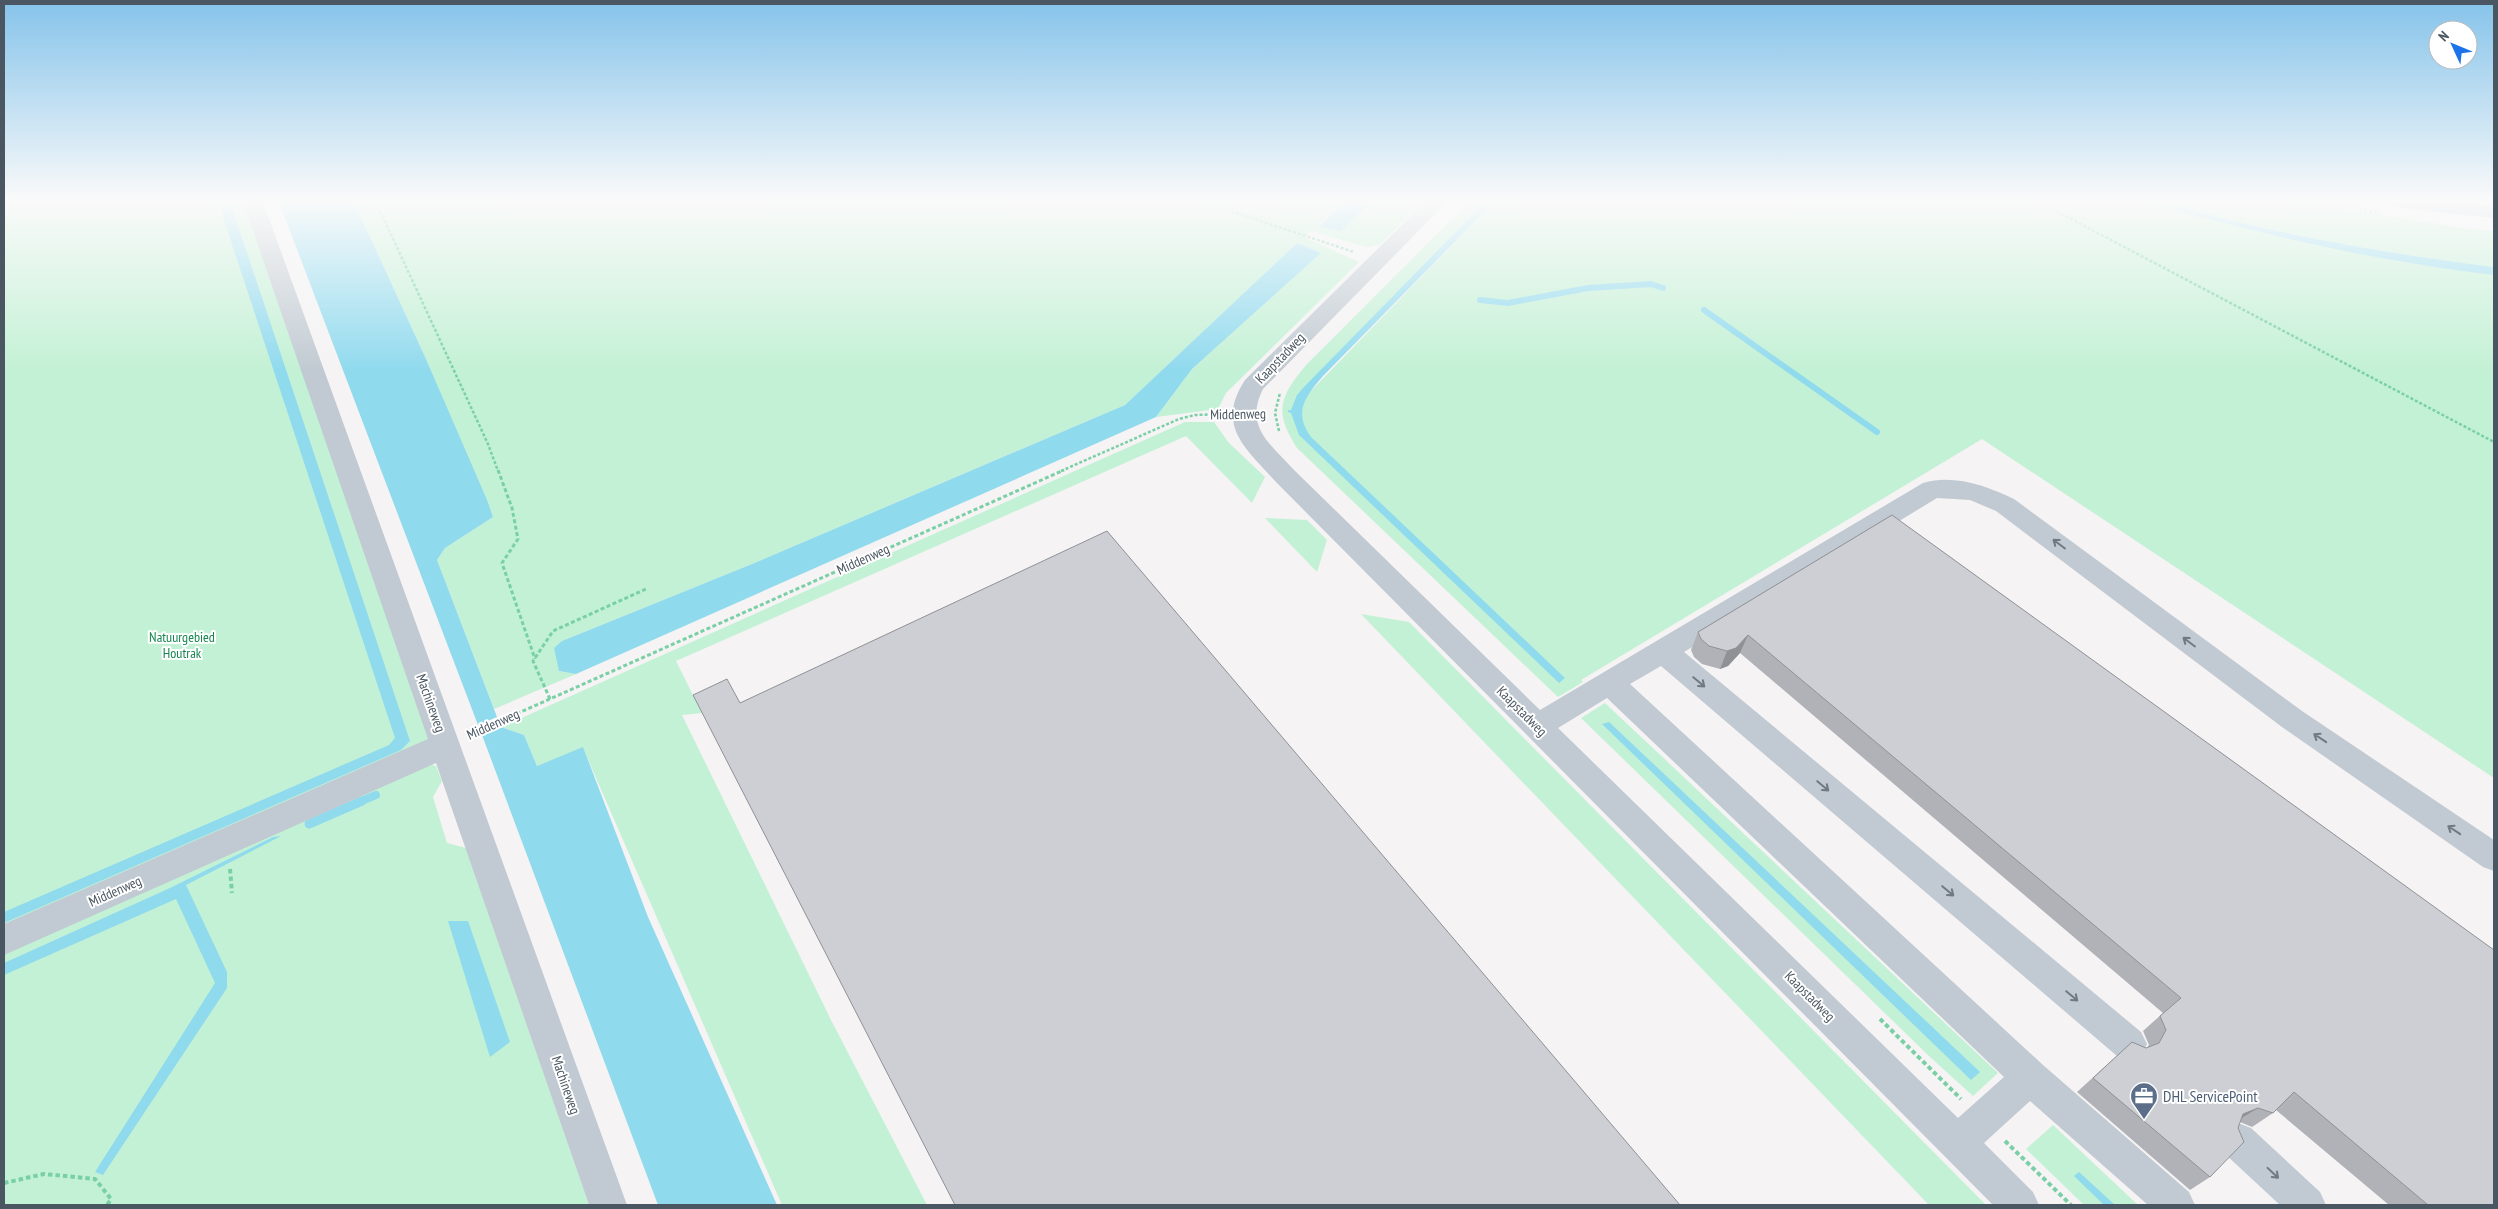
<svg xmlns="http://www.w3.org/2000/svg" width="2498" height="1209" font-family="'PT Sans Narrow',sans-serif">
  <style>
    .green { fill: #c3f1d5 }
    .water { fill: #90daee }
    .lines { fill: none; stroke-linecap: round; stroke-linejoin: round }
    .stream-far2 { stroke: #90daee; stroke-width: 6 }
    .stream-far1 { stroke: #90daee; stroke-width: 8 }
    .stream { stroke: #90daee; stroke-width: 9 }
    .path-far2 { stroke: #7ad0a6; stroke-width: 2.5; stroke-dasharray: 3 2; stroke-linecap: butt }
    .path-far1 { stroke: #7ad0a6; stroke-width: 3; stroke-dasharray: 4 2.5; stroke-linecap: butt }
    .path { stroke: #7ad0a6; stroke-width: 4; stroke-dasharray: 4.5 3; stroke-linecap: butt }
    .minor { fill: #c1cad2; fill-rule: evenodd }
    .major { fill: #b3c2d1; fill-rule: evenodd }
    .wall { fill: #b0b2b7 }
    .shaded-wall { fill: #909195 }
    .building { fill: #cdcfd5; stroke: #909195 }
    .oneway { stroke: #6e7983 }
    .labels { text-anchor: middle; stroke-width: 4; stroke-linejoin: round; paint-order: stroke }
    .street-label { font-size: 14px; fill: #4a5661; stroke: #fff }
    .park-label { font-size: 14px; fill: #17864f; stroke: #fff }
    .near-service-label { font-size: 16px; fill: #4e5e75; stroke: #fff; text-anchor: start }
  </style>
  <rect width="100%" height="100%" fill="#f5f3f3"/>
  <!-- green -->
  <g class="green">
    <polygon points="4,202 243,202 429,737 427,743 407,756 4,933"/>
    <polygon points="354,202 1342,202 1323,220 1319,227 1341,231 1372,202 1424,202 1379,245 1366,247 1311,231 1304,237 1359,262 1226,393 1218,409 1156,417 1192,369 1320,253 1297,243 1125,405 752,564 562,641 559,671 576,674 494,709 437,560 445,548 493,517 426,359"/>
    <path d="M 1469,202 L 1485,202 L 1307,385 L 1309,393 L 1494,202 L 2147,202 L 2191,214 L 2395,261 L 2494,275 L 2494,778 L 1982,439 L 1581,680 L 1583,682 L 1558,697 L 1297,448 C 1273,411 1280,396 1307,364 Z"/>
    <path d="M 2164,202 L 2307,202 L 2469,229 L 2494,231 L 2494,267 C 2382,253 2272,234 2164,202 Z"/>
    <polygon points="1185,422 1214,422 1228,442 1265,477 1252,503 1186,436 676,661 702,713 682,715 831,1020 927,1205 782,1205 583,748 537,766 524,735 501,727"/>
    <polygon points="1265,518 1307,520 1327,540 1317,572"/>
    <polygon points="1361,614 1409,622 1986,1205 1929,1205"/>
    <polygon points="1605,703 1998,1073 1973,1096 1929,1056 1581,718"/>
    <polygon points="429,764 436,766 442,781 433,797 447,843 466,848 589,1205 4,1205 4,949"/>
    <polygon points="2053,1125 2138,1205 2084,1205 2026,1149"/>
  </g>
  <!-- water -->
  <g class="water">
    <polygon points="218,202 230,202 410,741 401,750 4,923 4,912 389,745 395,738"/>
    <polygon points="279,202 354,202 426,359 487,500 493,517 445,548 437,560 497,717 478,725"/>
    <polygon points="1342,202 1372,202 1341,231 1319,227"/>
    <path d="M 1485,202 L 1494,202 L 1323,376 C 1305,397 1293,412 1311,437 L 1565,678 L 1559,683 L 1299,435 L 1291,413 L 1288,412 L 1288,410 L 1291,410 L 1297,395 L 1304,387 Z"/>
    <path d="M 2147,202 L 2164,202 C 2272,234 2382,253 2494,267 L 2494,275 C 2376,261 2262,235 2147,202 Z"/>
    <polygon points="1297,243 1321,253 1192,369 1156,417 576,674 559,671 554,648 562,641 752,564 1125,405"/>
    <polygon points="1609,722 1980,1072 1971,1080 1602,724"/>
    <polygon points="501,727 524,735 537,766 583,747 648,917 777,1205 658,1205 482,735"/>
    <polygon points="281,836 186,885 227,972 227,988 103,1175 95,1172 215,983 176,899 4,975 4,963 170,888 273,837"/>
    <polygon points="448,921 468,921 510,1042 490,1057"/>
    <polygon points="2079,1172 2115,1205 2104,1205 2074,1176"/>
  </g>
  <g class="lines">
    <!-- stream-far2 -->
    <g class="stream-far2">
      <polyline points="1480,300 1508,303 1588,288 1651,284 1663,288"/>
      <polyline points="1704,310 1877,432"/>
    </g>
    <!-- stream-far1 -->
    <polyline class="stream-far1" points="359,802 376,795"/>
    <!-- stream -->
    <polyline class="stream" points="309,824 362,801"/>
    <!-- path-far2 -->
    <g class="path-far2">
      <polyline points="376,202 488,444 498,471"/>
      <polyline points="1203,202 1354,252"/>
      <polyline points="2039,202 2494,442"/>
      <polyline points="2325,202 2380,213"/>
      <polyline points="1279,431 1275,413 1280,393"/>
      <polyline points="1061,471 1179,419 1195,415 1221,414"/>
    </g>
    <!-- path-far1 -->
    <g class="path-far1">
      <polyline points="498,470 512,508 518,539 502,563 535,659"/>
      <polyline points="550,699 533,661 553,631 646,589"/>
      <polyline points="469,735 1064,470"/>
    </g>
    <!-- path -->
    <g class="path">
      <polyline points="230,869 232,893"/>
      <polyline points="1880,1019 1961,1099"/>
      <polyline points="2005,1141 2071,1205"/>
      <polyline points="4,1183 44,1174 95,1179 111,1199 107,1205"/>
    </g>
    <!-- minor -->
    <g class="minor">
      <polygon points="243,202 263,202 627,1205 589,1205 436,763 4,955 4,924 428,739"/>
      <path d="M 1425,202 L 1447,202 L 1263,389 C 1244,427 1270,443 1293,469 L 1540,710 L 1923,483 C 1954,474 1986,486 2014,499 L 2302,711 L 2494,840 L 2494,871 L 2483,867 L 2282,727 L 1996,511 L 1970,500 L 1937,498 L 1684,652 L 2141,1032 L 2147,1044 L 2141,1056 L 2129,1061 L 2117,1056 L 1661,666 L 1630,684 L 2043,1065 L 2189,1192 L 2195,1205 L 2148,1205 L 2030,1101 L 1984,1143 L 2033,1192 L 2039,1205 L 1993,1205 L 1275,481 C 1246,448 1215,426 1245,380 ZM 1607,698 L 2004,1077 L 1958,1118 L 1558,728 Z"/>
      <polygon points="2238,1123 2251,1128 2320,1192 2326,1205 2280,1205 2225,1154 2220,1141 2225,1128"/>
    </g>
    <!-- major -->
    <polygon class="major" points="2390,202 2457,202 2494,206 2494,218 2400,208 2393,206"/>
  </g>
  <!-- wall -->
  <polygon class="wall" points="1892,515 2494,1205 2389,1205 2276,1110 2273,1113 2252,1127 2240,1122 2210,1177 2190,1190 2077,1092 2132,1042 2146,1048 2147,1048 2149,1045 2143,1031 2163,1013 1740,653 1728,666 1720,669 1702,664 1694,657 1691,650 1698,632"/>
  <!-- shaded-wall -->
  <g class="shaded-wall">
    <polygon points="1748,635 1740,653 1728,666 1720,669 1727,651"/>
    <polygon points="2258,1108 2237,1121 2243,1114"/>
  </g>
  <!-- building -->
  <g class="building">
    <polygon points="1892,515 2494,950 2494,1205 2428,1205 2294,1092 2273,1113 2258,1108 2243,1114 2238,1128 2244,1142 2210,1177 2093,1078 2132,1042 2146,1048 2159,1043 2166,1030 2160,1016 2181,998 1748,635 1736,648 1727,651 1709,646 1701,639 1698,632"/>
    <polygon points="1107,531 1680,1205 955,1205 693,695 727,679 740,703"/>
  </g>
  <!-- one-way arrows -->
  <defs><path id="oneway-shaft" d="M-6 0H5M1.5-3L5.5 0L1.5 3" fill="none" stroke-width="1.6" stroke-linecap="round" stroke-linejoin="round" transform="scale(1.25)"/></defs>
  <g class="oneway">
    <use href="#oneway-shaft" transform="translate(2059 544) rotate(-143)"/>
    <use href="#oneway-shaft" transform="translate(2189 642) rotate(-143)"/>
    <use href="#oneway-shaft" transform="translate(1699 682) rotate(40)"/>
    <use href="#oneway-shaft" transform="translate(2320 738) rotate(-146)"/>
    <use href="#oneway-shaft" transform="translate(1823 786) rotate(40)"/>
    <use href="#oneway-shaft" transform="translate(2454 830) rotate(-146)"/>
    <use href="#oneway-shaft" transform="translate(1948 891) rotate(40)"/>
    <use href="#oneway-shaft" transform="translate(2072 996) rotate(40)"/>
    <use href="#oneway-shaft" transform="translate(2273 1173) rotate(43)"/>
  </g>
  <!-- sky -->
  <linearGradient id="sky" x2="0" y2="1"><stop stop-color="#85c3ea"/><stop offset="0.54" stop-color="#fafafa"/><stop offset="1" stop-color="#fafafa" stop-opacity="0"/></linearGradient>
  <rect width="2498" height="371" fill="url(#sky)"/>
  <!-- icons -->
  <defs>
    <g id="office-pin" transform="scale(1.4375)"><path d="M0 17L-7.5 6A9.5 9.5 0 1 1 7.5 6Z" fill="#5c6f8a" stroke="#fff"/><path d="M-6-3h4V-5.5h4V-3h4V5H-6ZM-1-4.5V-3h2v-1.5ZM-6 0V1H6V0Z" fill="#fff"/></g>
  </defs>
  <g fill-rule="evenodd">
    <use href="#office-pin" x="2144" y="1096"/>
  </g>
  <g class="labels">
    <!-- street labels -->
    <g class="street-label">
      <text transform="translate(1280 358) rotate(-46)" y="5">Kaapstadweg</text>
      <text transform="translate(1238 414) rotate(-1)" y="5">Middenweg</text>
      <text transform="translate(863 559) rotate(-24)" y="5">Middenweg</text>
      <text transform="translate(431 703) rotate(70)" y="5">Machineweg</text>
      <text transform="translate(1522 711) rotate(45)" y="5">Kaapstadweg</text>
      <text transform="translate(493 724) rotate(-24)" y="5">Middenweg</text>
      <text transform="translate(115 891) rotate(-24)" y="5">Middenweg</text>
      <text transform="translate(1810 996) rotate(45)" y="5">Kaapstadweg</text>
      <text transform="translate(566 1085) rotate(71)" y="5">Machineweg</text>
    </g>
    <!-- park labels -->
    <g class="park-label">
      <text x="182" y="642">Natuurgebied<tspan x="182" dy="16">Houtrak</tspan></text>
    </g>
    <!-- near-service labels -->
    <g class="near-service-label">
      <text x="2163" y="1102">DHL ServicePoint</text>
    </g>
  </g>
  <!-- border -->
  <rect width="2498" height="1209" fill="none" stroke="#4a5661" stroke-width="10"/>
  <!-- north arrow -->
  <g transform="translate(2453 45) rotate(314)"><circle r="24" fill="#ffffff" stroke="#b7bbc0"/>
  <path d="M0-4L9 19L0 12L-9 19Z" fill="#1a73e8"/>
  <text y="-8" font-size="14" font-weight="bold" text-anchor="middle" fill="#4a5661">N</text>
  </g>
</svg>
